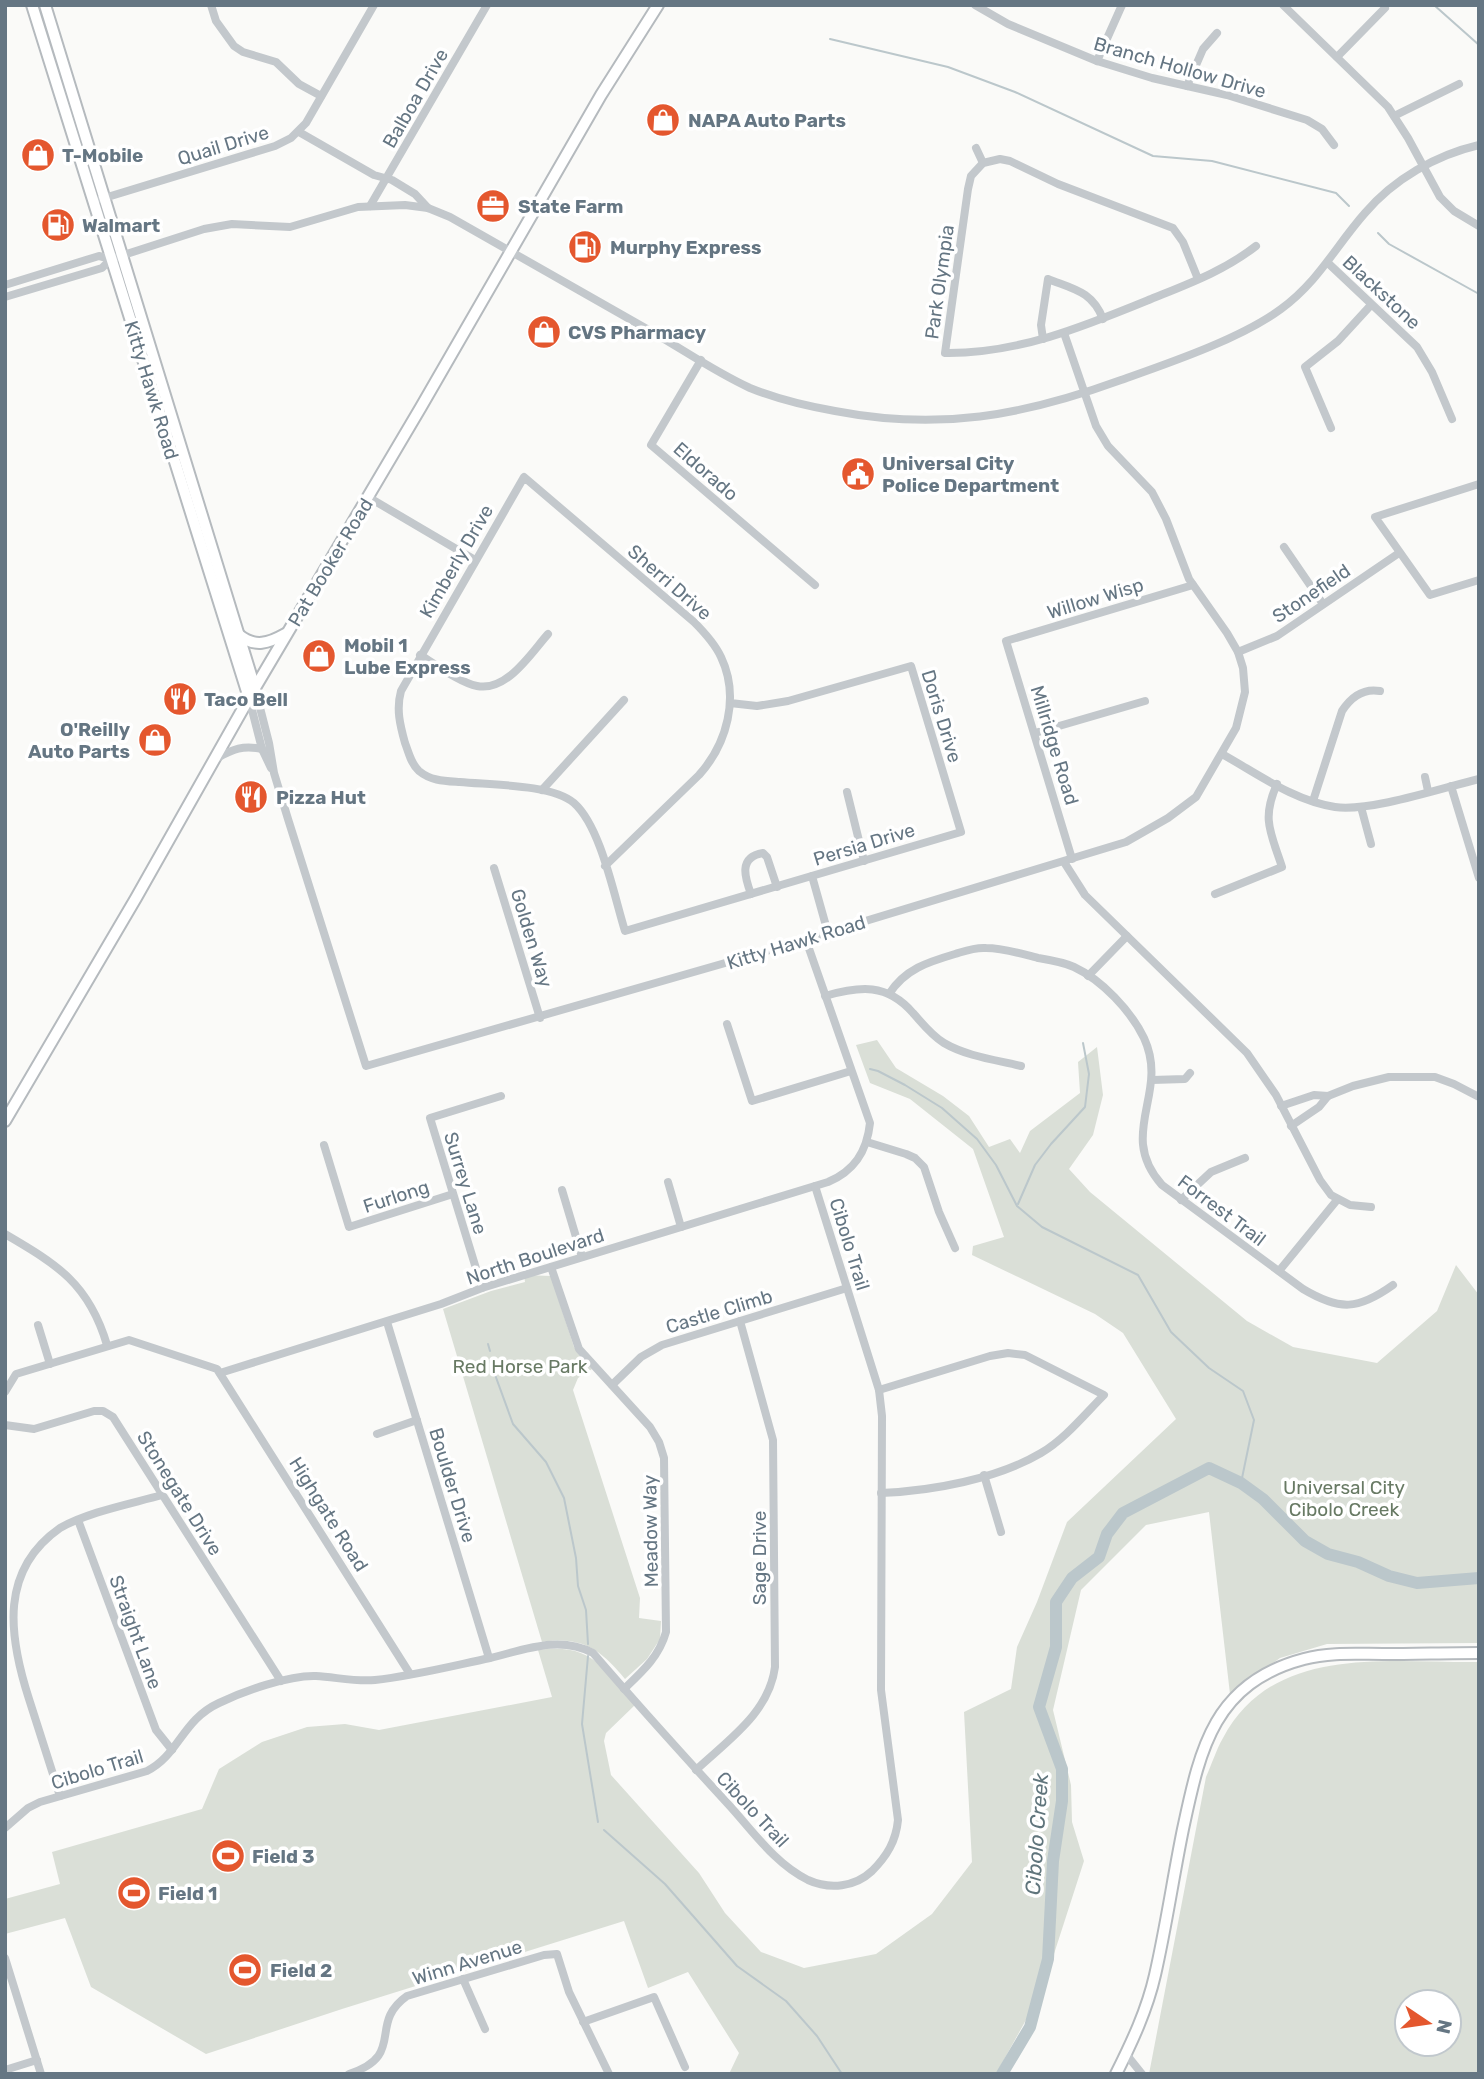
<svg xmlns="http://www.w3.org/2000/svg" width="1484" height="2079" font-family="Rubik,sans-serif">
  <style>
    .green { fill: #dadfd7; fill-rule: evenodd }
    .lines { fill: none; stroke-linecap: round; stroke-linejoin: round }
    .stream { stroke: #bbc7cb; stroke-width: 2 }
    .river { stroke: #bbc7cb; stroke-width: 12 }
    .major-casing { stroke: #b5babe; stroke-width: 14 }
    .minor { stroke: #c3c8cc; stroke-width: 8 }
    .major { stroke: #fff; stroke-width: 10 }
    .labels { text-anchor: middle; stroke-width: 7; stroke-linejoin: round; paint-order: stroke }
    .street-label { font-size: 19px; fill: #657683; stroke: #fff }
    .poi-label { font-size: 19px; font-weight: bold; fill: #657683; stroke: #fff; text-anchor: start }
    .park-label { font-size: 19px; fill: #687a64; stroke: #fff }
    .water-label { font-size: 21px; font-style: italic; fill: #60757c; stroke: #fff }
  </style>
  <rect width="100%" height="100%" fill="#fafaf8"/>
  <!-- green -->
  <g class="green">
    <path d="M 877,1040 L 896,1068 L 943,1096 L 969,1116 L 989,1147 L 1010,1139 L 1020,1153 L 1030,1131 L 1080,1093 L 1078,1062 L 1097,1047 L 1103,1095 L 1093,1135 L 1069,1169 L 1090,1192 L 1247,1321 L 1293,1347 L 1377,1363 L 1437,1311 L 1456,1265 L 1479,1295 L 1479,1643 L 1327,1644 L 1280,1658 L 1230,1694 L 1209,1512 L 1146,1525 L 1081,1590 L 1053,1710 L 1071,1785 L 1072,1822 L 1084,1861 L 1042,1991 L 996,2074 L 729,2074 L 739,2053 L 688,1972 L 648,1988 L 624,1921 L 342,2009 L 206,2054 L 91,1987 L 65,1918 L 5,1934 L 5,1899 L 60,1884 L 52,1852 L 202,1809 L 219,1769 L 262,1742 L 307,1727 L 345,1724 L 379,1730 L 552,1697 L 538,1650 C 593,1643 603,1668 635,1705 L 606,1733 L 604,1741 L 611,1775 L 699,1873 L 725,1913 L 761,1952 L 804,1968 L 876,1954 L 932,1914 L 972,1862 L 964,1712 L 1011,1689 L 1017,1647 L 1037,1602 L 1067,1522 L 1176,1419 L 1123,1333 L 1095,1314 L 972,1255 L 973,1246 L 1004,1237 L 973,1149 L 910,1099 L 870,1083 L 856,1045 Z"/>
    <path d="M 524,1275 L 551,1276 L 574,1347 L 592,1369 L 578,1378 L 573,1390 L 640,1598 L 639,1618 L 661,1621 L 660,1639 L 647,1659 L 625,1679 C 600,1649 582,1636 542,1642 L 443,1309 L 491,1291 L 525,1282 Z"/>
    <path d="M 1479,1662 L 1479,2074 L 1149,2074 L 1206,1777 C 1212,1764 1216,1750 1223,1738 C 1273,1643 1389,1663 1479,1662 ZM 1407,2002 L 1449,2002 L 1449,2044 L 1407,2044 Z"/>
  </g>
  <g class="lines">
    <!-- stream -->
    <g class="stream">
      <polyline points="1434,5 1479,45"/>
      <polyline points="830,39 948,67 1015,92 1153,156 1212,161 1336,193 1349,206"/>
      <polyline points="1378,233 1389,244 1479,294"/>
      <polyline points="870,1069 878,1071 905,1085 942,1108 977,1139 996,1165 1017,1206 1042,1227 1138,1275 1171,1332 1209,1368 1243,1391 1254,1420 1241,1483"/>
      <polyline points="1018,1204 1035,1165 1051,1144 1085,1107 1089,1074 1083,1043"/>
      <polyline points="488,1344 490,1351"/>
      <polyline points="490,1361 513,1424 546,1462 564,1498 576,1558 578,1586 586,1610 588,1644"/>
      <polyline points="588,1656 582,1724 598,1822"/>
      <polyline points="604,1830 665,1884 737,1966 786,2001 817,2036 842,2074"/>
    </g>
    <!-- river -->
    <polyline class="river" points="1002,2074 1030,2027 1048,1959 1053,1861 1062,1801 1062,1769 1039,1707 1056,1647 1056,1602 1072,1578 1099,1557 1107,1534 1123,1513 1209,1468 1241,1483 1263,1499 1305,1541 1328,1554 1358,1562 1389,1576 1417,1583 1479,1578"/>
    <!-- major casing -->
    <g class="major-casing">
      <g id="major">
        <polyline points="32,5 249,698"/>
        <polyline points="45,5 255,688"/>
        <path d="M 239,635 C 255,648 269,643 285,634"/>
        <polyline points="5,1121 136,898 249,698 421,407 601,95 658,5"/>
        <path d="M 1116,2074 C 1132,2042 1147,2010 1155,1975 C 1166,1927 1173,1878 1183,1829 C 1200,1750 1213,1683 1304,1659 C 1329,1652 1357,1654 1383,1654 C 1415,1654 1447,1653 1479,1653"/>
      </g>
    </g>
    <!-- minor -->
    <g class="minor">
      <polyline points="211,5 216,21 234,46 243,52 276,62 299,84 321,96"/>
      <polyline points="975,5 1008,24 1097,61 1152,78 1227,95 1307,120 1322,129 1334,145"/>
      <polyline points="1283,5 1388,107 1408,138 1440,197 1454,211 1479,226"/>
      <polyline points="1337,57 1385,8"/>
      <polyline points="1097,61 1122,5"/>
      <polyline points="1187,86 1203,49 1217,33"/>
      <polyline points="1394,116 1459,84"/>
      <polyline points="299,132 374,175 392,180 415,194 428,208"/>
      <polyline points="976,148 983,163"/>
      <polyline points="101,199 275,146 291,138 306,123 374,5"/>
      <polyline points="370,206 487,5"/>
      <polyline points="1328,263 1417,347 1432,372 1452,419"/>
      <path d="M 1198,279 L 1183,242 L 1173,228 L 1058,184 L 1010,161 L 1000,159 L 983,163 L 971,176 L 968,189 L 945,353 C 1018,354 1085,326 1151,299 C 1188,284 1224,271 1256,246"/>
      <polyline points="5,285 99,256 111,259"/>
      <path d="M 5,297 L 102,268 L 111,259 L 204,229 L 232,224 L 290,227 L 358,207 L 405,205 L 428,208 L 450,217 C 518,256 586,295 654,333 C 685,351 717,373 750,388 C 777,399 806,406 835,411 C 939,431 1022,416 1121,380 C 1169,363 1240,339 1281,309 C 1319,281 1335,247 1365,213 C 1394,179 1436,155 1479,145"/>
      <path d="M 1043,339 L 1041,325 L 1048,279 C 1073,289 1092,291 1103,319"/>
      <polyline points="701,360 651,445 815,585"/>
      <polyline points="1331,428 1305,367 1338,341 1371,305"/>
      <polyline points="1479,484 1375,517 1430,595 1479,580"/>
      <polyline points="368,497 475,560"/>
      <polyline points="1284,547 1323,604"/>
      <polyline points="1238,652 1277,636 1399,553"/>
      <path d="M 420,655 C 435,664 460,683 477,686 C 507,692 531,653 548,634"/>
      <polyline points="255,688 269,743 274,773 288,819 366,1066 760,953 1126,842 1168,818 1196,797 1236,728 1245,692 1243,668 1238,652 1227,633 1189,579 1166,519 1152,492 1108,446 1096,426 1064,333"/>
      <polyline points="249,698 262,749 271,768"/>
      <polyline points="1035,733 1145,701"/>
      <path d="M 1222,754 C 1258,774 1294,801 1335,807 C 1370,812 1442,788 1479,779"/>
      <path d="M 217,758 C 233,749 243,745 262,749"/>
      <polyline points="1425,777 1428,791"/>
      <polyline points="1451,786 1479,878"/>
      <polyline points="542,790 624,700"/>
      <polyline points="847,792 864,861"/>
      <path d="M 1313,801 L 1342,711 C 1351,697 1363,688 1380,691"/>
      <polyline points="1361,807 1371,844"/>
      <polyline points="1072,859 1006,641 1193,585"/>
      <polyline points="1064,862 1085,895 1247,1053 1276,1095 1320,1180 1331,1195 1350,1205 1371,1207"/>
      <path d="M 605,866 L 699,775 C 727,744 740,697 721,657 C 715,644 705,633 694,622 L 524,477 L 401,691 C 396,709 400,725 405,743 C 409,753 411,764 419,771 C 431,781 445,781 460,782 C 490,785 552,784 574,803 C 601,827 614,896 625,931 L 961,832 L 911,666 L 788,701 L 757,706 L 730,703"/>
      <polyline points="494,868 540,1018"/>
      <polyline points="812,876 828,933"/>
      <path d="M 751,894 C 745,878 738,857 763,853 L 767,857 L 777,887"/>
      <path d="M 1215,894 L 1282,867 C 1271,833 1261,819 1277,784"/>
      <polyline points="1088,976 1127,936"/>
      <path d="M 889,994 C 905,969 928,962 955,954 C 965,951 975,947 986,948 C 1004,948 1022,954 1038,958 C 1050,960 1063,962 1074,967 C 1102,980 1131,1011 1144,1038 C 1170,1094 1116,1133 1162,1185 L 1303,1289 C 1340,1311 1358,1310 1393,1285"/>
      <path d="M 825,996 C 860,986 887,983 913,1013 C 923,1024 931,1035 944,1043 C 966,1056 996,1060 1021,1066"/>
      <polyline points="727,1024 752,1101 851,1071"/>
      <polyline points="1152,1080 1185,1079 1190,1073"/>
      <polyline points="1281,1106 1314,1095 1328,1096"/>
      <polyline points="1291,1126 1319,1107 1328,1096 1353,1086 1389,1077 1435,1077 1454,1084 1479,1097"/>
      <polyline points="867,1142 906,1154 915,1158 924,1167 939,1212 955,1248"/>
      <polyline points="324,1145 349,1227 453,1194"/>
      <polyline points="668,1182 681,1227"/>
      <polyline points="562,1190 582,1257"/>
      <polyline points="1181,1200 1211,1172 1245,1158"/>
      <path d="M 5,1234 C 58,1265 89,1284 107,1345"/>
      <path d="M 551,1267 L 579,1349 L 650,1427 L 659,1442 L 664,1458 L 666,1632 C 659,1657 642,1672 624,1689"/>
      <polyline points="1279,1271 1337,1200"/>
      <polyline points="482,1288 430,1118 501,1096"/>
      <polyline points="387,1322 489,1658"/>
      <polyline points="38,1325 50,1364"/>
      <path d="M 220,1373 L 441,1304 L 482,1288 L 828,1182 C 854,1171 867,1152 870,1123 L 806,940"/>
      <polyline points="612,1385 641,1357 662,1345 847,1288"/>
      <path d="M 879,1390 L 990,1356 L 1008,1353 L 1025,1355 L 1104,1395 C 1085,1414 1065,1439 1041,1453 C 997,1479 932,1491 881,1493"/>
      <polyline points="5,1392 16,1374 129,1340 217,1369 410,1674"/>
      <polyline points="5,1425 34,1429 94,1411 103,1411 113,1417 281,1681"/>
      <polyline points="377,1434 417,1420"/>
      <polyline points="984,1475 1001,1532"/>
      <polyline points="78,1520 156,1730 172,1750"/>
      <path d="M 696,1770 C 728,1740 769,1713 775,1667 L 773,1440 L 740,1321"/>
      <path d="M 60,1796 C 50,1764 39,1731 29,1699 C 8,1634 0,1570 60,1528 C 88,1512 130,1504 162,1495"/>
      <path d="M 5,1828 L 28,1808 L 40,1802 L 147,1771 C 179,1755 182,1720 219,1703 C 244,1691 289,1675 316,1676 C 335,1677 356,1682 375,1680 C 413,1676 452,1666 490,1658 C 524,1650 559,1635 593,1653 C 637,1704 682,1754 728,1804 C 752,1830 775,1864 808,1880 C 830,1890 855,1887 872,1871 C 887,1856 896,1841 898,1820 L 881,1690 L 882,1416 L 879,1390 L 815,1186"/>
      <polyline points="5,1958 41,2074"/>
      <polyline points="463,1979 485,2029"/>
      <polyline points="583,2022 654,1997 685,2067"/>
      <polyline points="1126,2054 1142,2074"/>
      <polyline points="5,2070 37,2060"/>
      <path d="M 349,2074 C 407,2055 367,2024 407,1996 L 544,1955 L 557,1954 L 569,1992 L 609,2074"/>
    </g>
    <!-- major -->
    <use href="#major" class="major"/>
  </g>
  <!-- icons -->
  <defs>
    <g id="shop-disc" transform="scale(1.75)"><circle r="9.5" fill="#e4572e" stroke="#fff"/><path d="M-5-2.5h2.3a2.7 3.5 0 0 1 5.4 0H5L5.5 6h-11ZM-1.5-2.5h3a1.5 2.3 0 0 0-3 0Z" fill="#fff"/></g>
    <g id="office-disc" transform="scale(1.75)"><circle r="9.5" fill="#e4572e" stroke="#fff"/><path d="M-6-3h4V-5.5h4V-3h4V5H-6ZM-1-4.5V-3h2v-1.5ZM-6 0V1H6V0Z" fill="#fff"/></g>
    <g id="fuel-disc" transform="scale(1.75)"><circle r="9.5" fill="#e4572e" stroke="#fff"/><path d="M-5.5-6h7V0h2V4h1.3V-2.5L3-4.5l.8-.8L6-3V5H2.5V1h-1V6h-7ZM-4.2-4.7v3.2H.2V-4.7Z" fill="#fff"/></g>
    <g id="civic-disc" transform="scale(1.75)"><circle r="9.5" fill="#e4572e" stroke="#fff"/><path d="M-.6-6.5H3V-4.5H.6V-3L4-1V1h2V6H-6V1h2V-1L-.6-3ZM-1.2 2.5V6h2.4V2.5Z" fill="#fff"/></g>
    <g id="restaurant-disc" transform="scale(1.75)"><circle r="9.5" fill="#e4572e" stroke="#fff"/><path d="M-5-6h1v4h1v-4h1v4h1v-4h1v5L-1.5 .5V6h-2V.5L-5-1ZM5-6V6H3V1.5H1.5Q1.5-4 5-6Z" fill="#fff"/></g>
    <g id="stadium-disc" transform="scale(1.75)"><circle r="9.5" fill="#e4572e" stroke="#fff"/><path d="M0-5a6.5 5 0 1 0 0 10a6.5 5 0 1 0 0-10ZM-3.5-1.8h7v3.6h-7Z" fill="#fff"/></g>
  </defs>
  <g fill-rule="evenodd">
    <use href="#shop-disc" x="663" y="120"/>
    <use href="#shop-disc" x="38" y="155"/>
    <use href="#office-disc" x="493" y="206"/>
    <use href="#fuel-disc" x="58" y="225"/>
    <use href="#fuel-disc" x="585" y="247"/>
    <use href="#shop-disc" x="544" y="332"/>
    <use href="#civic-disc" x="858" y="474"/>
    <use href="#shop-disc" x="319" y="656"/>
    <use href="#restaurant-disc" x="180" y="699"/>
    <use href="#shop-disc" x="155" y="740"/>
    <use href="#restaurant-disc" x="251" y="797"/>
    <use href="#stadium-disc" x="228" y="1856"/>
    <use href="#stadium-disc" x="134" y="1893"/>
    <use href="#stadium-disc" x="245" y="1970"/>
  </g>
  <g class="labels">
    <!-- street labels -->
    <g class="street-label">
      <text transform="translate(1180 67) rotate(16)" y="7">Branch Hollow Drive</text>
      <text transform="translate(415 98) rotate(-60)" y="7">Balboa Drive</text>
      <text transform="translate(223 145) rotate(-17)" y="7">Quail Drive</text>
      <text transform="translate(939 282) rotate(-82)" y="7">Park Olympia</text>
      <text transform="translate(1382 292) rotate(43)" y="7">Blackstone</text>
      <text transform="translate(152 390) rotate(73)" y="7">Kitty Hawk Road</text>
      <text transform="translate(706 471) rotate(41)" y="7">Eldorado</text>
      <text transform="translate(456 561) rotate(-60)" y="7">Kimberly Drive</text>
      <text transform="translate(330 562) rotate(-59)" y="7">Pat Booker Road</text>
      <text transform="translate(670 582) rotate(41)" y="7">Sherri Drive</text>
      <text transform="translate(1311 593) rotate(-34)" y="7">Stonefield</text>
      <text transform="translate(1095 598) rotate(-17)" y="7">Willow Wisp</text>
      <text transform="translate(942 716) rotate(73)" y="7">Doris Drive</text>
      <text transform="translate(1055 745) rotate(73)" y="7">Millridge Road</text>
      <text transform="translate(864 844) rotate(-17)" y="7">Persia Drive</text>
      <text transform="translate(532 938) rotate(73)" y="7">Golden Way</text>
      <text transform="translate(796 942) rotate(-17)" y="7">Kitty Hawk Road</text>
      <text transform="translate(466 1183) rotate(73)" y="7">Surrey Lane</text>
      <text transform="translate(396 1196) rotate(-18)" y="7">Furlong</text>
      <text transform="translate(1222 1210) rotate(37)" y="7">Forrest Trail</text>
      <text transform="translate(850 1244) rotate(73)" y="7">Cibolo Trail</text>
      <text transform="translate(535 1256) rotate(-18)" y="7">North Boulevard</text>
      <text transform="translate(719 1311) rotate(-17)" y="7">Castle Climb</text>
      <text transform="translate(453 1485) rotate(73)" y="7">Boulder Drive</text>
      <text transform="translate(180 1493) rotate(58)" y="7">Stonegate Drive</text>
      <text transform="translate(329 1514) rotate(58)" y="7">Highgate Road</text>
      <text transform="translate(650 1531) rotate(-91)" y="7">Meadow Way</text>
      <text transform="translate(759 1558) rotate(-90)" y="7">Sage Drive</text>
      <text transform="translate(136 1632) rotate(70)" y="7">Straight Lane</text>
      <text transform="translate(97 1769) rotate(-17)" y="7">Cibolo Trail</text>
      <text transform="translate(753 1809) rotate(47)" y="7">Cibolo Trail</text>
      <text transform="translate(467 1962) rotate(-17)" y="7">Winn Avenue</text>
    </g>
    <!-- poi labels -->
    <g class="poi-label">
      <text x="688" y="127">NAPA Auto Parts</text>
      <text x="62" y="162">T-Mobile</text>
      <text x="518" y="213">State Farm</text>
      <text x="82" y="232">Walmart</text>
      <text x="610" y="254">Murphy Express</text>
      <text x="568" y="339">CVS Pharmacy</text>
      <text x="882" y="470">Universal City<tspan x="882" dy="22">Police Department</tspan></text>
      <text x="344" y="652">Mobil 1<tspan x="344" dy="22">Lube Express</tspan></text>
      <text x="204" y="706">Taco Bell</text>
      <text x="130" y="736" text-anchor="end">O'Reilly<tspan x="130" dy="22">Auto Parts</tspan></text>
      <text x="276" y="804">Pizza Hut</text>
      <text x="252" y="1863">Field 3</text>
      <text x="158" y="1900">Field 1</text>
      <text x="270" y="1977">Field 2</text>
    </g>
    <!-- park labels -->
    <g class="park-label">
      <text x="520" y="1373">Red Horse Park</text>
      <text x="1344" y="1494">Universal City<tspan x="1344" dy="22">Cibolo Creek</tspan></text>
    </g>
    <!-- water labels -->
    <g class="water-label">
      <text transform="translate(1037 1834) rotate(-86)" y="7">Cibolo Creek</text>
    </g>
  </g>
  <!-- border -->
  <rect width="1484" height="2079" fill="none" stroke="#657683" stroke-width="14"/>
  <!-- north arrow -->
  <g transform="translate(1428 2023) rotate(103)"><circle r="33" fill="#ffffff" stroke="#c1c8cd" stroke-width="2"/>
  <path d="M0-5L12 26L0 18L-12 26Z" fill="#e4572e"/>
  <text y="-10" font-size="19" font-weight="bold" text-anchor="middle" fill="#657683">N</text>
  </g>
</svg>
